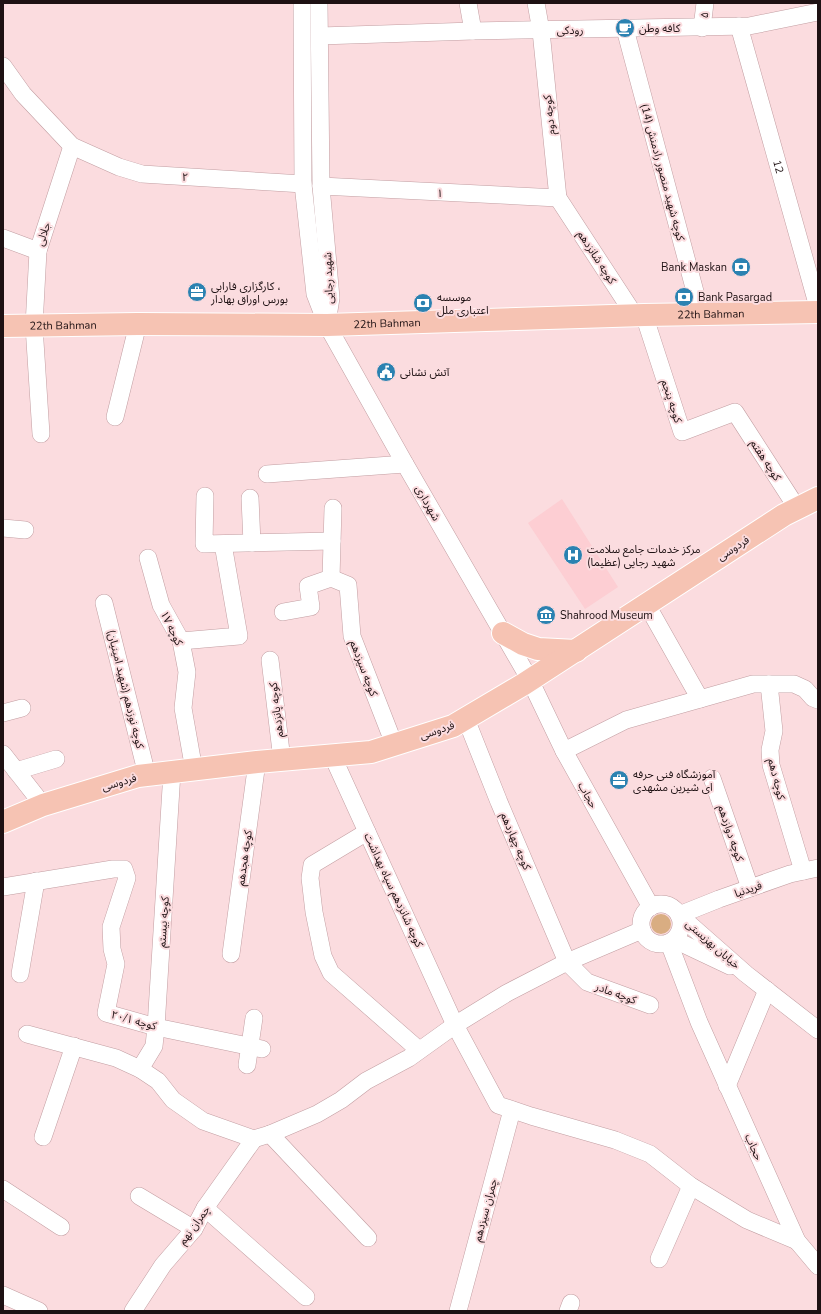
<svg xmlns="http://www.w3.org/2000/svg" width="821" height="1314" font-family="'Nunito Sans','Noto Sans Arabic',sans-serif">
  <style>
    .built { fill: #fdced3 }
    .grass { fill: #d9ad82 }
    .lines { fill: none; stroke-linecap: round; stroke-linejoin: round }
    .minor-casing { stroke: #c29ea2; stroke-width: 18 }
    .major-casing { stroke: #fff; stroke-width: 24 }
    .minor { stroke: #fff; stroke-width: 17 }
    .major { stroke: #f6c3b3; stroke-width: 22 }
    .labels { text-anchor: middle; stroke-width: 4; stroke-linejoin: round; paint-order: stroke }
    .street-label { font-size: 11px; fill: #1e1113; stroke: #fbdcdf }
    .poi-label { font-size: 11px; fill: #1e1113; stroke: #fbdcdf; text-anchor: start }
  </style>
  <rect width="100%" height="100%" fill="#fbdcdf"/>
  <!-- built -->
  <polygon class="built" points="562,499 618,587 585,609 528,523"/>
  <!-- grass -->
  <circle class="grass" cx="661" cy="924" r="10"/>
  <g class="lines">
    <!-- minor casing -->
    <g class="minor-casing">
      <g id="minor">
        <polyline points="302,3 303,184 315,294 327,325 405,464 530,680 564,751 651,907"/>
        <polyline points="319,3 321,186 331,298 327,323"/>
        <polyline points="468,3 473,31"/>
        <polyline points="536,3 541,31 558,198 635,316"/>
        <path id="s1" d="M 739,26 L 818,307"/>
        <polyline points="702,28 705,3"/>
        <polyline points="625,29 701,314"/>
        <polyline points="320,36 473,31 749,26 818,12"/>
        <polyline points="3,66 23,94 72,146 119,167 142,174 303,184"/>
        <polyline points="321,186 558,198"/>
        <polyline points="3,238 38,251"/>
        <polyline points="644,315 682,432 735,412 797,508"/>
        <polyline points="115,417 138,324"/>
        <polyline points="41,434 34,326 38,251 72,146"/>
        <polyline points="267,474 405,464"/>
        <polyline points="205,496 204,544 332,541"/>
        <polyline points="250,498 252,543"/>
        <polyline points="3,528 25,530"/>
        <polyline points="148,558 161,605 181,641 187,672 183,708 194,770"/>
        <polyline points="331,578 333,508"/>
        <polyline points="104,603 147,775"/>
        <polyline points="647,605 700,699"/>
        <polyline points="283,612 311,607 308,586 331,578 348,585 352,636 394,744"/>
        <polyline points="181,641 239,636 223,544"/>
        <polyline points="270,660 282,760"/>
        <polyline points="769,684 774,731 770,750 771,765 803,871"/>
        <polyline points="3,713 22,708"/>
        <polyline points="466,719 499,802 567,962 587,982 650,1005"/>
        <polyline points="564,751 626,720 753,684 794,684 805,689 813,698 818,700"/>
        <polyline points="3,754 43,805"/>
        <polyline points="332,755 455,1025 498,1105 531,1116 615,1140 650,1154 691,1186 747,1220 797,1241"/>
        <polyline points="16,771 56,759"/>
        <polyline points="712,778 750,888"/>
        <polyline points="367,832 312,865 310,878 314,912 323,956 331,973 419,1050"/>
        <polyline points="818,868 790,874 719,899 679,915 746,974 818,1030"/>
        <polyline points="3,887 113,869 124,869 127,878 111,927 112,949 116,964 106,1013 156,1027 262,1049"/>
        <circle cx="661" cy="924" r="20"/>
        <polyline points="675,940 730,966"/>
        <polyline points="669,943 699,1022 797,1241 818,1266"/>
        <polyline points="231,954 257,762"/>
        <polyline points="20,974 36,881"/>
        <polyline points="27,1034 116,1058 140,1069 158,1081 173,1100 203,1121 254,1139 270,1134 317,1114 341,1100 366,1081 409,1058 455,1025 507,993 567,962 642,930"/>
        <polyline points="247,1065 254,1018"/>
        <polyline points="140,1069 154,1046 156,1027 172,772"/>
        <polyline points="727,1086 767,990"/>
        <polyline points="270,1134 368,1238"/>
        <polyline points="43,1137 74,1046"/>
        <polyline points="3,1189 61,1227"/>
        <polyline points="139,1196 194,1229"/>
        <polyline points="205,1208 306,1297"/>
        <polyline points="659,1259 691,1186"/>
        <polyline points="3,1295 39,1311"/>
        <polyline points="133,1311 163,1265 194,1229 205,1208 254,1139"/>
        <polyline points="458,1311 512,1110"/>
        <polyline points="568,1311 571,1303"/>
      </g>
    </g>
    <!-- major casing -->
    <g class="major-casing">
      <g id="major">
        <path id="s2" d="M 3,326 L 138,324 L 327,325 L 644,315 L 818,312"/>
        <polyline points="503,633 523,644 538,649 576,651"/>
        <polyline points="3,822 43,805 138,776 257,762 371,752 453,726 524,684 784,515 818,498"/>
      </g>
    </g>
    <!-- minor -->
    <use href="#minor" class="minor"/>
    <!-- major -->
    <use href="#major" class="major"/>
  </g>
  <!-- icons -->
  <defs>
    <g id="cafe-disc" transform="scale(1)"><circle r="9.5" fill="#2b82b1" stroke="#fbdcdf"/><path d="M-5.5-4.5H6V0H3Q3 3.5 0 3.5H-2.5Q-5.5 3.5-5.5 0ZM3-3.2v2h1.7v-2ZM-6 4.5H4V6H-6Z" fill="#fff"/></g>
    <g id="bank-disc" transform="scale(1)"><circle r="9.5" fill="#2b82b1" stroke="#fbdcdf"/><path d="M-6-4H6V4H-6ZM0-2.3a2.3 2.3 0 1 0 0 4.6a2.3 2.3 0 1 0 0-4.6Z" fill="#fff"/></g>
    <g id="office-disc" transform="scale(1)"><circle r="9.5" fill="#2b82b1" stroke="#fbdcdf"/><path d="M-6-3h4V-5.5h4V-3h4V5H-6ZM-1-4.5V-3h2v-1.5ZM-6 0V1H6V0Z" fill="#fff"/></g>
    <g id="civic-disc" transform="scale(1)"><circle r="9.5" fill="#2b82b1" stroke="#fbdcdf"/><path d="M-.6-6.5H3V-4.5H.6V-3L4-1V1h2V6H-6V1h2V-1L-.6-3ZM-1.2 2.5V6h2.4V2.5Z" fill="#fff"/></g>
    <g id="hospital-disc" transform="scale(1)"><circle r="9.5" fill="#2b82b1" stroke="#fbdcdf"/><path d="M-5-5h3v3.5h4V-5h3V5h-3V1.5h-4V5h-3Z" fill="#fff"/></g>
    <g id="museum-disc" transform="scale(1)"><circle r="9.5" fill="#2b82b1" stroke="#fbdcdf"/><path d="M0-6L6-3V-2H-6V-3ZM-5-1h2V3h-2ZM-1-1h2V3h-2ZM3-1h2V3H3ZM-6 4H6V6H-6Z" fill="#fff"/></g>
  </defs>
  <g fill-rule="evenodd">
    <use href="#cafe-disc" x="625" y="28"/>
    <use href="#bank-disc" x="741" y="267"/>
    <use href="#office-disc" x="197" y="292"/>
    <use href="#bank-disc" x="684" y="297"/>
    <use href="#bank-disc" x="423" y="303"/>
    <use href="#civic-disc" x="386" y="372"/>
    <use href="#hospital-disc" x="573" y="555"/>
    <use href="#museum-disc" x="546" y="615"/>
    <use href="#office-disc" x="619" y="780"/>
  </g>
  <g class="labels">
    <!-- street labels -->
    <g class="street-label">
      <text transform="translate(704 15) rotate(-84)" y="4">۵</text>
      <text transform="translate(570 30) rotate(-1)" y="4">رودکی</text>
      <text transform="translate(549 115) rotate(-96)" y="4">کوچه دوم</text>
      <text dy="4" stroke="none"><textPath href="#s1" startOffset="146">12</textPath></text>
      <text transform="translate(663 172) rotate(75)" y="4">کوچه شهید منصور رادمنش (14)</text>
      <text transform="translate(185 177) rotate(3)" y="4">۲</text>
      <text transform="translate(440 193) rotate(4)" y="4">۱</text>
      <text transform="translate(43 234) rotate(-72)" y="4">جلالی</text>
      <text transform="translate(597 257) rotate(57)" y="4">کوچه شانزدهم</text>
      <text transform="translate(328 278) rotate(-92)" y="4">شهید رجایی</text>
      <text dy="4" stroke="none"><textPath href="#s2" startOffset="708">22th Bahman</textPath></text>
      <text dy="4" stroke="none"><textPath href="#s2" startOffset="384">22th Bahman</textPath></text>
      <text dy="4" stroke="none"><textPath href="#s2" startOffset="60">22th Bahman</textPath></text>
      <text transform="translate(672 401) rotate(72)" y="4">کوچه پنجم</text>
      <text transform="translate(766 460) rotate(57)" y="4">کوچه هفتم</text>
      <text transform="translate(428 503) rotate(60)" y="4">شهرداری</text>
      <text transform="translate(733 548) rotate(-33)" y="4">فردوسی</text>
      <text transform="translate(172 628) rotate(64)" y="4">۱۷ کوچه</text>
      <text transform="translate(364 668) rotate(69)" y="4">کوچه سیزدهم</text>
      <text transform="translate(126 689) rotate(76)" y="4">کوچه نوزدهم (شهید امینیان)</text>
      <text transform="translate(276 710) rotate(-97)" y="4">کوچه پانزدهم</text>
      <text transform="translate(437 730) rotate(-19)" y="4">فردوسی</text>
      <text transform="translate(777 779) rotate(76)" y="4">کوچه دهم</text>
      <text transform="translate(119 782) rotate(-16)" y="4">فردوسی</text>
      <text transform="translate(588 795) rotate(61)" y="4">حجاب</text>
      <text transform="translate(731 833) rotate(71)" y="4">کوچه دوازدهم</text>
      <text transform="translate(516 841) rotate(67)" y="4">کوچه چهاردهم</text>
      <text transform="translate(244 858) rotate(-82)" y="4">کوچه هجدهم</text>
      <text transform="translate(748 889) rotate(-19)" y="4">فریدنیا</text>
      <text transform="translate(394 890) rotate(65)" y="4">کوچه شانزدهم سپاه بهداشت</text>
      <text transform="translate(163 922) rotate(-86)" y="4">کوچه بیستم</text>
      <text transform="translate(713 944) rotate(41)" y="4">خیابان بهزیستی</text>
      <text transform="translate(616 993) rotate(20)" y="4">کوچه مادر</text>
      <text transform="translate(134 1020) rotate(15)" y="4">کوچه ۲۰/۱</text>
      <text transform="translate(754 1147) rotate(66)" y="4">حجاب</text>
      <text transform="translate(485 1210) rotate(-75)" y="4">چمران سیزدهم</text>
      <text transform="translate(194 1225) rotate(-54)" y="4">چمران نهم</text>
    </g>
    <!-- poi labels -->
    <g class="poi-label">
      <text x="639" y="32">کافه وطن</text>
      <text x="727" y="271" text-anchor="end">Bank Maskan</text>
      <text x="211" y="290">کارگزاری فارابی ،<tspan x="211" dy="13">بورس اوراق بهادار</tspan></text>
      <text x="437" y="301">موسسه<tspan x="437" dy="13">اعتباری ملل</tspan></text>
      <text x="698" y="301">Bank Pasargad</text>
      <text x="400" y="376">آتش نشانی</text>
      <text x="587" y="553">مرکز خدمات جامع سلامت<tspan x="587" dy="13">شهید رجایی (عظیما)</tspan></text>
      <text x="560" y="619">Shahrood Museum</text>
      <text x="633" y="778">آموزشگاه فنی حرفه<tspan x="633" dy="13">ای شیرین مشهدی</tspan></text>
    </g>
  </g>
  <!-- border -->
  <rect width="821" height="1314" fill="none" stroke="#1e1113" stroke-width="8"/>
</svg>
